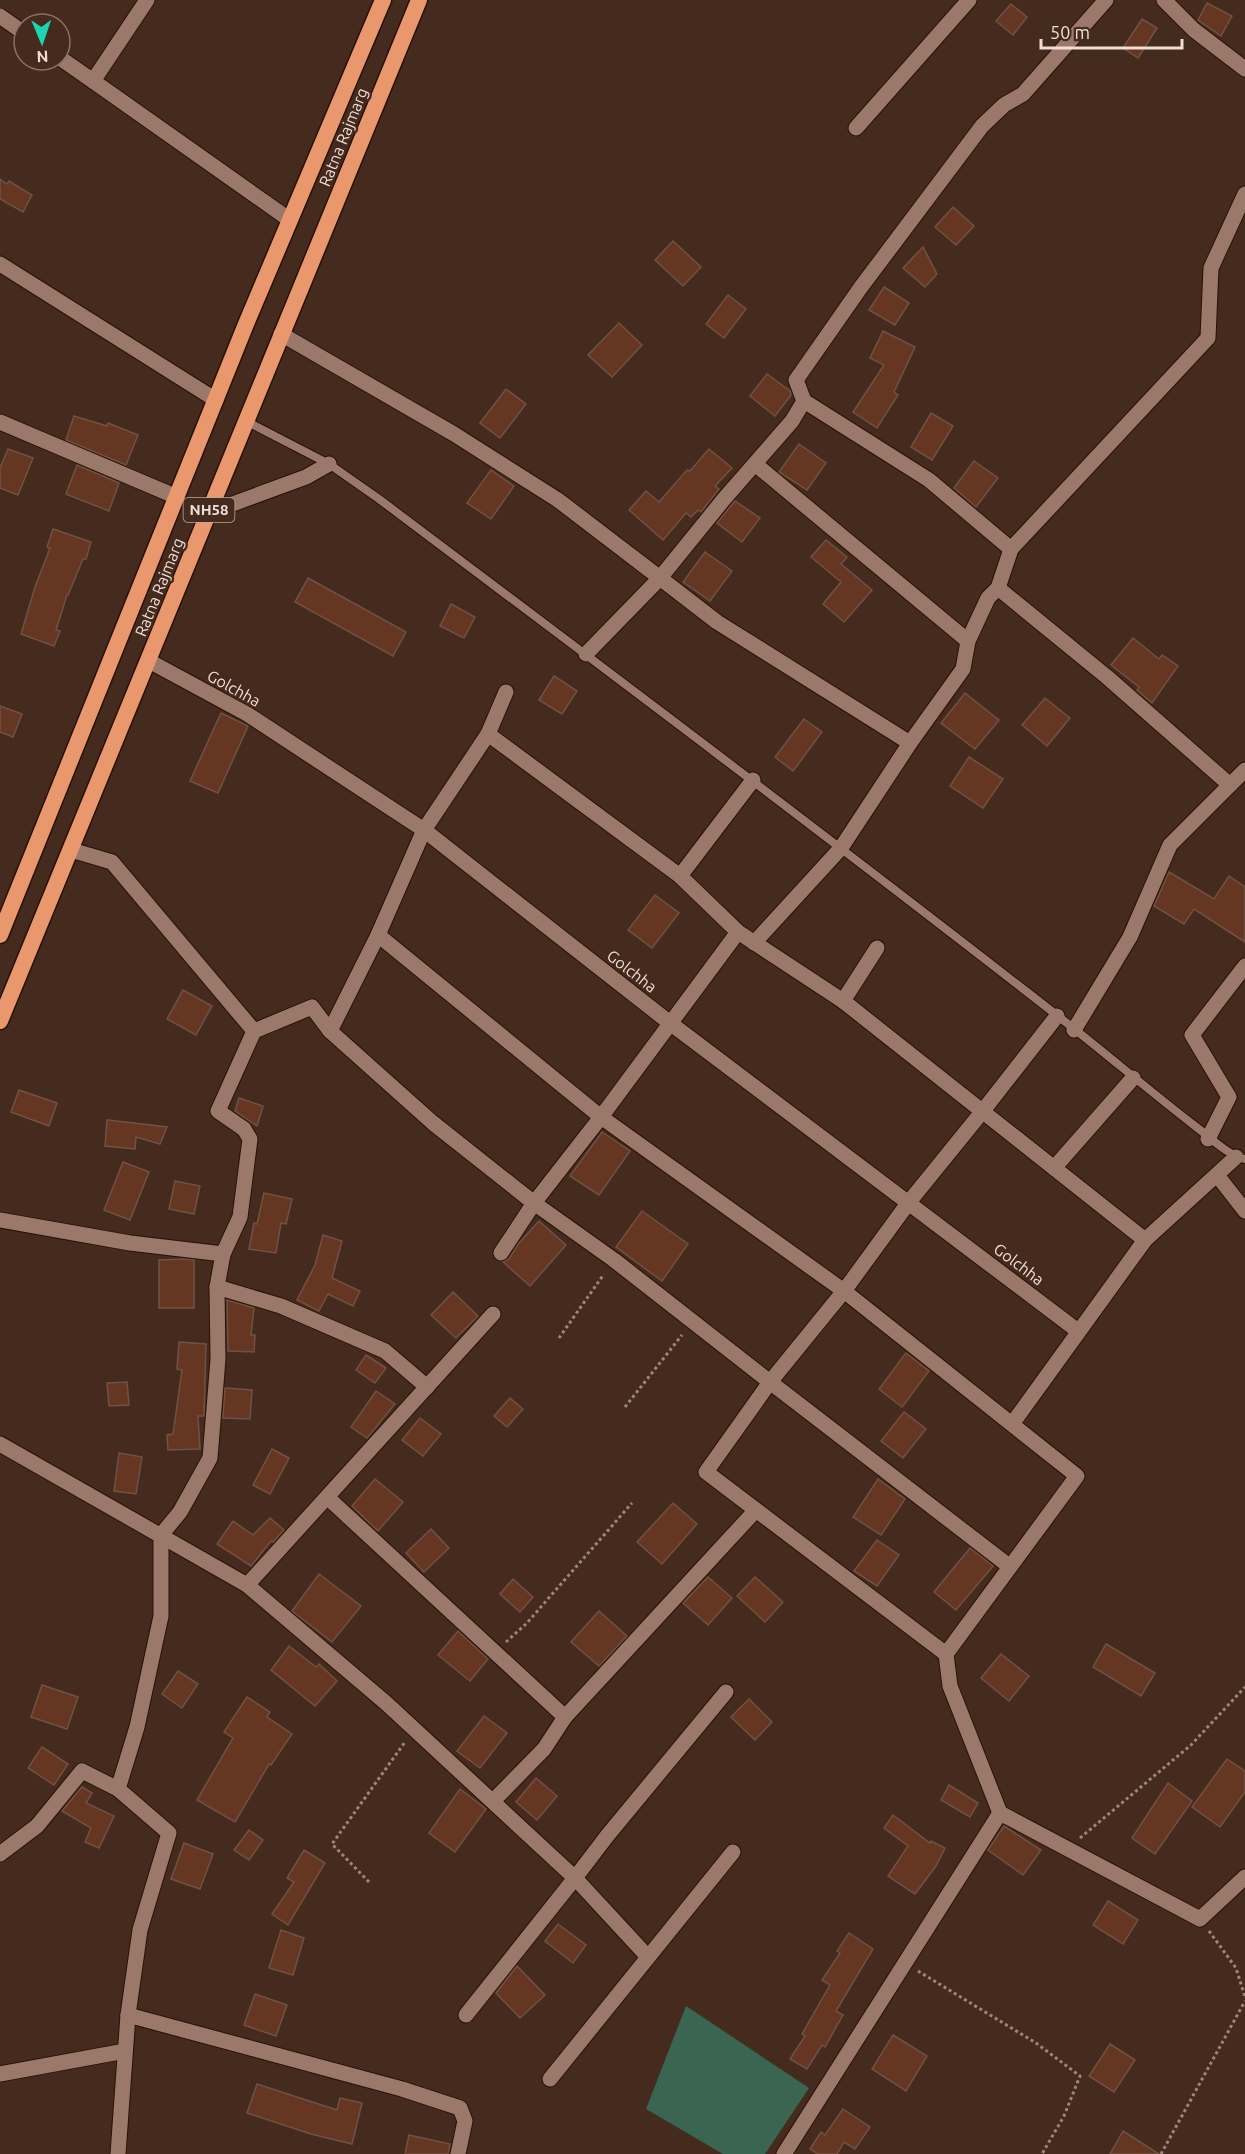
<svg xmlns="http://www.w3.org/2000/svg" width="1245" height="2154" font-family="Ubuntu,sans-serif">
  <style>
    .green { fill: #3a6651 }
    .building { fill: #653621; stroke: #705245; stroke-width: 1.5 }
    .lines { fill: none; stroke-linecap: round; stroke-linejoin: round }
    .service-casing { stroke: #2a1107; stroke-width: 10 }
    .minor-casing { stroke: #2a1107; stroke-width: 17 }
    .trunk-casing { stroke: #2a1107; stroke-width: 19 }
    .path { stroke: #9d867c; stroke-width: 3; stroke-dasharray: 3 3; stroke-linecap: butt }
    .service { stroke: #9a796b; stroke-width: 8 }
    .minor { stroke: #9a796b; stroke-width: 15 }
    .trunk { stroke: #e8986c; stroke-width: 16 }
    .labels { text-anchor: middle; stroke-width: 5; stroke-linejoin: round; paint-order: stroke }
    .shield { fill: #452a1e; stroke: #bda89f; stroke-width: 1.5 }
    .shield-label { font-size: 15px; font-weight: bold; fill: #f0ded6 }
    .street-label { font-size: 16px; fill: #f0ded6; stroke: #452a1e }
  </style>
  <rect width="100%" height="100%" fill="#452a1e"/>
  <!-- green -->
  <polygon class="green" points="686,2006 809,2088 765,2154 723,2154 646,2109"/>
  <!-- building -->
  <g class="building">
    <polygon points="1207,3 1232,16 1221,36 1198,20"/>
    <polygon points="1011,4 1027,17 1013,35 996,21"/>
    <polygon points="1142,19 1157,28 1138,58 1123,48"/>
    <polygon points="0,179 7,184 9,181 32,195 23,212 0,199"/>
    <polygon points="953,207 974,226 956,245 935,227"/>
    <polygon points="673,241 701,267 683,286 655,260"/>
    <polygon points="923,247 937,274 925,287 903,268"/>
    <polygon points="884,287 909,303 895,325 869,310"/>
    <polygon points="728,295 746,309 724,338 706,324"/>
    <polygon points="619,323 642,345 612,377 588,355"/>
    <polygon points="883,331 915,347 894,392 898,395 877,428 853,412 884,365 870,358"/>
    <polygon points="767,374 790,391 791,395 775,416 750,396"/>
    <polygon points="506,389 526,404 500,438 480,423"/>
    <polygon points="931,413 953,426 932,460 911,447"/>
    <polygon points="74,416 107,426 108,423 138,435 126,465 66,440"/>
    <polygon points="799,444 826,463 807,490 779,472"/>
    <polygon points="8,449 33,458 18,495 0,488 0,468"/>
    <polygon points="709,449 732,468 715,486 719,489 701,512 698,510 691,517 686,513 663,540 629,510 646,491 659,502 687,470 690,471"/>
    <polygon points="974,461 998,478 976,507 954,488"/>
    <polygon points="77,465 119,483 109,511 66,494"/>
    <polygon points="491,470 514,486 491,519 467,503"/>
    <polygon points="735,501 760,518 742,542 717,523"/>
    <polygon points="53,529 91,542 86,559 83,559 68,595 67,595 56,630 60,631 54,646 21,634 35,587 50,548 47,547"/>
    <polygon points="826,540 847,557 841,564 872,590 844,622 823,604 841,582 811,557"/>
    <polygon points="705,552 732,571 710,601 683,582"/>
    <polygon points="308,578 406,632 393,656 295,602"/>
    <polygon points="451,604 475,617 464,638 440,626"/>
    <polygon points="1133,638 1159,659 1162,655 1178,666 1152,703 1137,690 1139,687 1111,665"/>
    <polygon points="554,676 577,691 562,714 539,700"/>
    <polygon points="965,693 999,720 975,749 941,723"/>
    <polygon points="1045,698 1070,718 1047,746 1022,725"/>
    <polygon points="0,706 22,714 13,737 0,732"/>
    <polygon points="221,713 248,726 218,793 190,781"/>
    <polygon points="804,719 822,732 793,771 775,757"/>
    <polygon points="969,757 1003,779 983,808 950,786"/>
    <polygon points="1169,872 1214,899 1229,876 1245,887 1245,942 1194,909 1184,924 1154,906"/>
    <polygon points="655,895 679,913 652,948 628,930"/>
    <polygon points="183,990 212,1006 196,1035 167,1019"/>
    <polygon points="19,1090 57,1103 49,1126 11,1112"/>
    <polygon points="239,1098 263,1106 257,1126 235,1111"/>
    <polygon points="107,1120 108,1120 167,1127 160,1144 136,1137 135,1149 105,1146"/>
    <polygon points="602,1132 630,1151 599,1195 570,1176"/>
    <polygon points="123,1162 149,1172 130,1220 104,1210"/>
    <polygon points="175,1181 200,1186 194,1214 169,1209"/>
    <polygon points="264,1193 292,1199 286,1224 281,1223 276,1253 249,1249 254,1223 257,1224"/>
    <polygon points="642,1211 688,1244 662,1281 616,1247"/>
    <polygon points="539,1221 566,1245 530,1286 503,1262 509,1259 519,1243"/>
    <polygon points="323,1235 342,1241 332,1278 360,1291 353,1306 328,1294 319,1311 297,1300 315,1265"/>
    <polygon points="185,1259 194,1260 194,1308 159,1308 159,1260"/>
    <polygon points="453,1292 478,1316 456,1338 431,1315"/>
    <polygon points="227,1300 254,1308 251,1335 255,1335 254,1352 228,1351"/>
    <polygon points="179,1342 206,1344 204,1416 198,1416 200,1449 168,1450 167,1435 173,1434 182,1370 177,1369"/>
    <polygon points="906,1353 929,1371 902,1407 879,1389"/>
    <polygon points="366,1355 386,1368 375,1383 356,1370"/>
    <polygon points="127,1382 129,1405 109,1406 107,1383"/>
    <polygon points="225,1388 252,1390 250,1419 223,1418"/>
    <polygon points="376,1391 395,1404 367,1438 351,1427"/>
    <polygon points="510,1398 523,1409 507,1427 494,1416"/>
    <polygon points="904,1412 926,1429 903,1458 881,1441"/>
    <polygon points="420,1418 441,1434 423,1456 402,1440"/>
    <polygon points="272,1449 289,1458 270,1494 253,1485"/>
    <polygon points="119,1453 142,1457 136,1494 114,1491"/>
    <polygon points="375,1479 403,1502 378,1531 352,1506"/>
    <polygon points="878,1479 905,1499 881,1535 853,1517"/>
    <polygon points="673,1503 697,1524 662,1564 637,1542"/>
    <polygon points="270,1518 284,1530 273,1542 271,1541 251,1566 217,1544 233,1521 253,1535"/>
    <polygon points="431,1529 449,1548 424,1572 406,1553"/>
    <polygon points="877,1540 899,1555 877,1586 854,1571"/>
    <polygon points="970,1548 993,1566 956,1610 934,1592"/>
    <polygon points="319,1574 361,1606 332,1642 292,1611"/>
    <polygon points="708,1577 732,1598 708,1625 683,1603"/>
    <polygon points="755,1577 783,1602 765,1622 737,1596"/>
    <polygon points="513,1579 533,1597 520,1612 500,1594"/>
    <polygon points="599,1611 627,1636 599,1666 571,1642"/>
    <polygon points="458,1631 488,1659 470,1681 438,1655"/>
    <polygon points="1106,1644 1155,1673 1141,1696 1093,1667"/>
    <polygon points="289,1646 316,1667 319,1664 337,1681 315,1706 271,1670"/>
    <polygon points="1001,1654 1029,1676 1009,1701 981,1678"/>
    <polygon points="178,1671 198,1684 182,1708 162,1694"/>
    <polygon points="42,1685 78,1697 67,1729 31,1717"/>
    <polygon points="247,1697 270,1712 267,1717 292,1734 271,1765 269,1764 235,1822 197,1800 233,1738 224,1732"/>
    <polygon points="749,1699 772,1722 755,1740 731,1717"/>
    <polygon points="484,1716 507,1733 480,1768 457,1751"/>
    <polygon points="42,1747 68,1764 54,1785 28,1768"/>
    <polygon points="1227,1759 1245,1771 1245,1792 1220,1827 1192,1807"/>
    <polygon points="536,1778 557,1796 537,1820 516,1802"/>
    <polygon points="1168,1783 1192,1801 1155,1854 1132,1838"/>
    <polygon points="949,1785 978,1803 970,1817 941,1800"/>
    <polygon points="82,1787 92,1793 86,1803 114,1816 99,1848 85,1842 91,1828 62,1811"/>
    <polygon points="460,1789 486,1809 455,1852 429,1833"/>
    <polygon points="893,1815 930,1843 931,1841 945,1848 936,1866 915,1894 888,1876 908,1846 884,1828"/>
    <polygon points="1004,1826 1041,1850 1023,1875 988,1850"/>
    <polygon points="249,1830 263,1840 249,1860 234,1850"/>
    <polygon points="184,1843 213,1854 200,1889 171,1879"/>
    <polygon points="304,1850 325,1863 288,1925 272,1914 294,1882 287,1878"/>
    <polygon points="1108,1901 1138,1920 1123,1944 1093,1925"/>
    <polygon points="558,1924 586,1945 573,1963 545,1941"/>
    <polygon points="281,1930 304,1938 293,1975 269,1968"/>
    <polygon points="849,1933 873,1949 836,2011 843,2015 825,2047 822,2045 807,2069 790,2059 805,2036 802,2034 830,1985 822,1980 840,1953 837,1951"/>
    <polygon points="517,1966 545,1995 520,2018 496,1993"/>
    <polygon points="255,1994 287,2005 276,2036 244,2025"/>
    <polygon points="893,2035 927,2056 906,2091 872,2069"/>
    <polygon points="1110,2044 1135,2060 1114,2092 1089,2076"/>
    <polygon points="257,2084 337,2110 340,2098 362,2103 352,2144 311,2134 247,2113"/>
    <polygon points="843,2109 870,2127 855,2149 844,2142 837,2154 818,2154 810,2149 821,2132 825,2135"/>
    <polygon points="1123,2131 1159,2154 1110,2154"/>
    <polygon points="409,2135 450,2144 448,2154 405,2154"/>
  </g>
  <g class="lines">
    <!-- service casing -->
    <g class="service-casing">
      <path id="service" d="M 246,421 L 329,464 L 379,499 C 605,669 831,839 1054,1013 C 1102,1050 1147,1089 1195,1126 C 1210,1137 1227,1155 1245,1159"/>
    </g>
    <!-- minor casing -->
    <g class="minor-casing">
      <g id="minor">
        <polyline points="147,0 93,81 290,220"/>
        <polyline points="1164,0 1194,30 1245,69"/>
        <polyline points="0,16 24,33"/>
        <polyline points="60,58 93,81"/>
        <polyline points="856,128 969,0"/>
        <polyline points="0,264 216,400"/>
        <polyline points="281,334 454,434 558,500 660,578 724,499 792,421 804,401 796,380 861,287 982,126 1004,105 1023,94 1106,0"/>
        <polyline points="804,401 929,480 1011,549 998,588 988,598 968,641"/>
        <polyline points="0,422 177,497"/>
        <polyline points="208,513 306,477 329,464"/>
        <polyline points="1011,549 1208,338 1211,268 1245,194"/>
        <polyline points="998,588 1107,677 1230,785"/>
        <polyline points="586,654 660,578 717,622 910,743 963,669 968,641 755,464"/>
        <polyline points="149,661 247,714 424,830 670,1023 1078,1331"/>
        <polyline points="488,734 680,876 738,932 843,1001 1145,1240 1236,1157"/>
        <polyline points="71,850 112,862 254,1031"/>
        <polyline points="680,876 753,780"/>
        <polyline points="754,943 841,848 910,743"/>
        <polyline points="843,1001 877,948"/>
        <polyline points="1074,1030 1130,937 1170,845 1245,770"/>
        <polyline points="330,1031 378,935 424,830 488,734 506,692"/>
        <polyline points="1208,1139 1229,1097 1192,1035 1245,966"/>
        <polyline points="1054,1168 1133,1078"/>
        <polyline points="1217,1175 1245,1211"/>
        <polyline points="0,1220 130,1243 223,1254 217,1287 218,1359 210,1458 180,1512 161,1535 161,1616 137,1727 118,1789 169,1833 140,1930 128,2015 118,2154"/>
        <polyline points="501,1253 534,1203 601,1117 738,932"/>
        <polyline points="223,1254 240,1217 250,1139 244,1129 218,1111 254,1031 312,1007 330,1031 433,1123 534,1203 614,1260 770,1382 706,1472 946,1654 1077,1476 844,1291 601,1117 378,935"/>
        <polyline points="217,1287 281,1306 385,1351 427,1387"/>
        <polyline points="1012,1424 1145,1240"/>
        <polyline points="0,1444 247,1585 386,1703 575,1878 466,2015"/>
        <polyline points="327,1497 565,1717"/>
        <polyline points="1009,1566 770,1382 844,1291 909,1202 982,1112 1057,1016"/>
        <polyline points="247,1585 493,1314"/>
        <polyline points="946,1654 950,1686 1000,1813"/>
        <polyline points="493,1801 544,1749 565,1717 756,1510"/>
        <polyline points="0,1854 37,1826 82,1771 118,1789"/>
        <polyline points="648,1957 575,1878 607,1836 726,1692"/>
        <polyline points="128,2015 402,2089 460,2108 465,2121 458,2154"/>
        <polyline points="0,2074 125,2051"/>
        <polyline points="550,2079 733,1852"/>
        <polyline points="784,2154 1000,1813 1200,1919 1245,1877"/>
      </g>
    </g>
    <!-- trunk casing -->
    <g class="trunk-casing">
      <g id="trunk">
        <polyline points="0,935 246,324 383,0"/>
        <polyline points="0,1021 419,0"/>
      </g>
    </g>
    <!-- path -->
    <g class="path">
      <polyline points="559,1338 604,1274"/>
      <polyline points="625,1407 682,1335"/>
      <polyline points="506,1642 526,1624 632,1503"/>
      <polyline points="1080,1838 1191,1745 1245,1687"/>
      <polyline points="369,1882 332,1844 405,1742"/>
      <polyline points="1209,1931 1236,1968 1245,1997"/>
      <polyline points="918,1971 1036,2043 1080,2076 1064,2116 1042,2154"/>
      <polyline points="1161,2154 1245,2001"/>
    </g>
    <!-- service -->
    <use href="#service" class="service"/>
    <!-- minor -->
    <use href="#minor" class="minor"/>
    <!-- trunk -->
    <use href="#trunk" class="trunk"/>
  </g>
  <g class="labels">
    <!-- shield labels -->
    <rect class="shield" x="183.5" y="498" width="51" height="24" rx="4.5"/>
    <g class="shield-label">
      <text x="209" y="515">NH58</text>
    </g>
    <!-- street labels -->
    <g class="street-label">
      <text transform="translate(343 137) rotate(-68)" y="6">Ratna Rajmarg</text>
      <text transform="translate(159 587) rotate(-68)" y="6">Ratna Rajmarg</text>
      <text transform="translate(234 688) rotate(29)" y="6">Golchha</text>
      <text transform="translate(632 971) rotate(38)" y="6">Golchha</text>
      <text transform="translate(1019 1264) rotate(37)" y="6">Golchha</text>
    </g>
  </g>
  <!-- north arrow -->
  <g transform="translate(42 42) rotate(178)"><circle r="28" fill="#452a1e" stroke="#897268" stroke-width="1.5"/>
  <path d="M0-4.5L10 22L0 15L-10 22Z" fill="#1cd5b1"/>
  <text y="-9" font-size="16" font-weight="bold" text-anchor="middle" fill="#f0ded6">N</text>
  </g>
  <!-- scale -->
  <path d="M1041 39v9h141v-9" fill="none" stroke="#f0ded6" stroke-width="3"/>
  <text x="1050" y="39" font-size="18" fill="#f0ded6" stroke="#452a1e" stroke-width="4.5" paint-order="stroke">50 m</text>
</svg>
